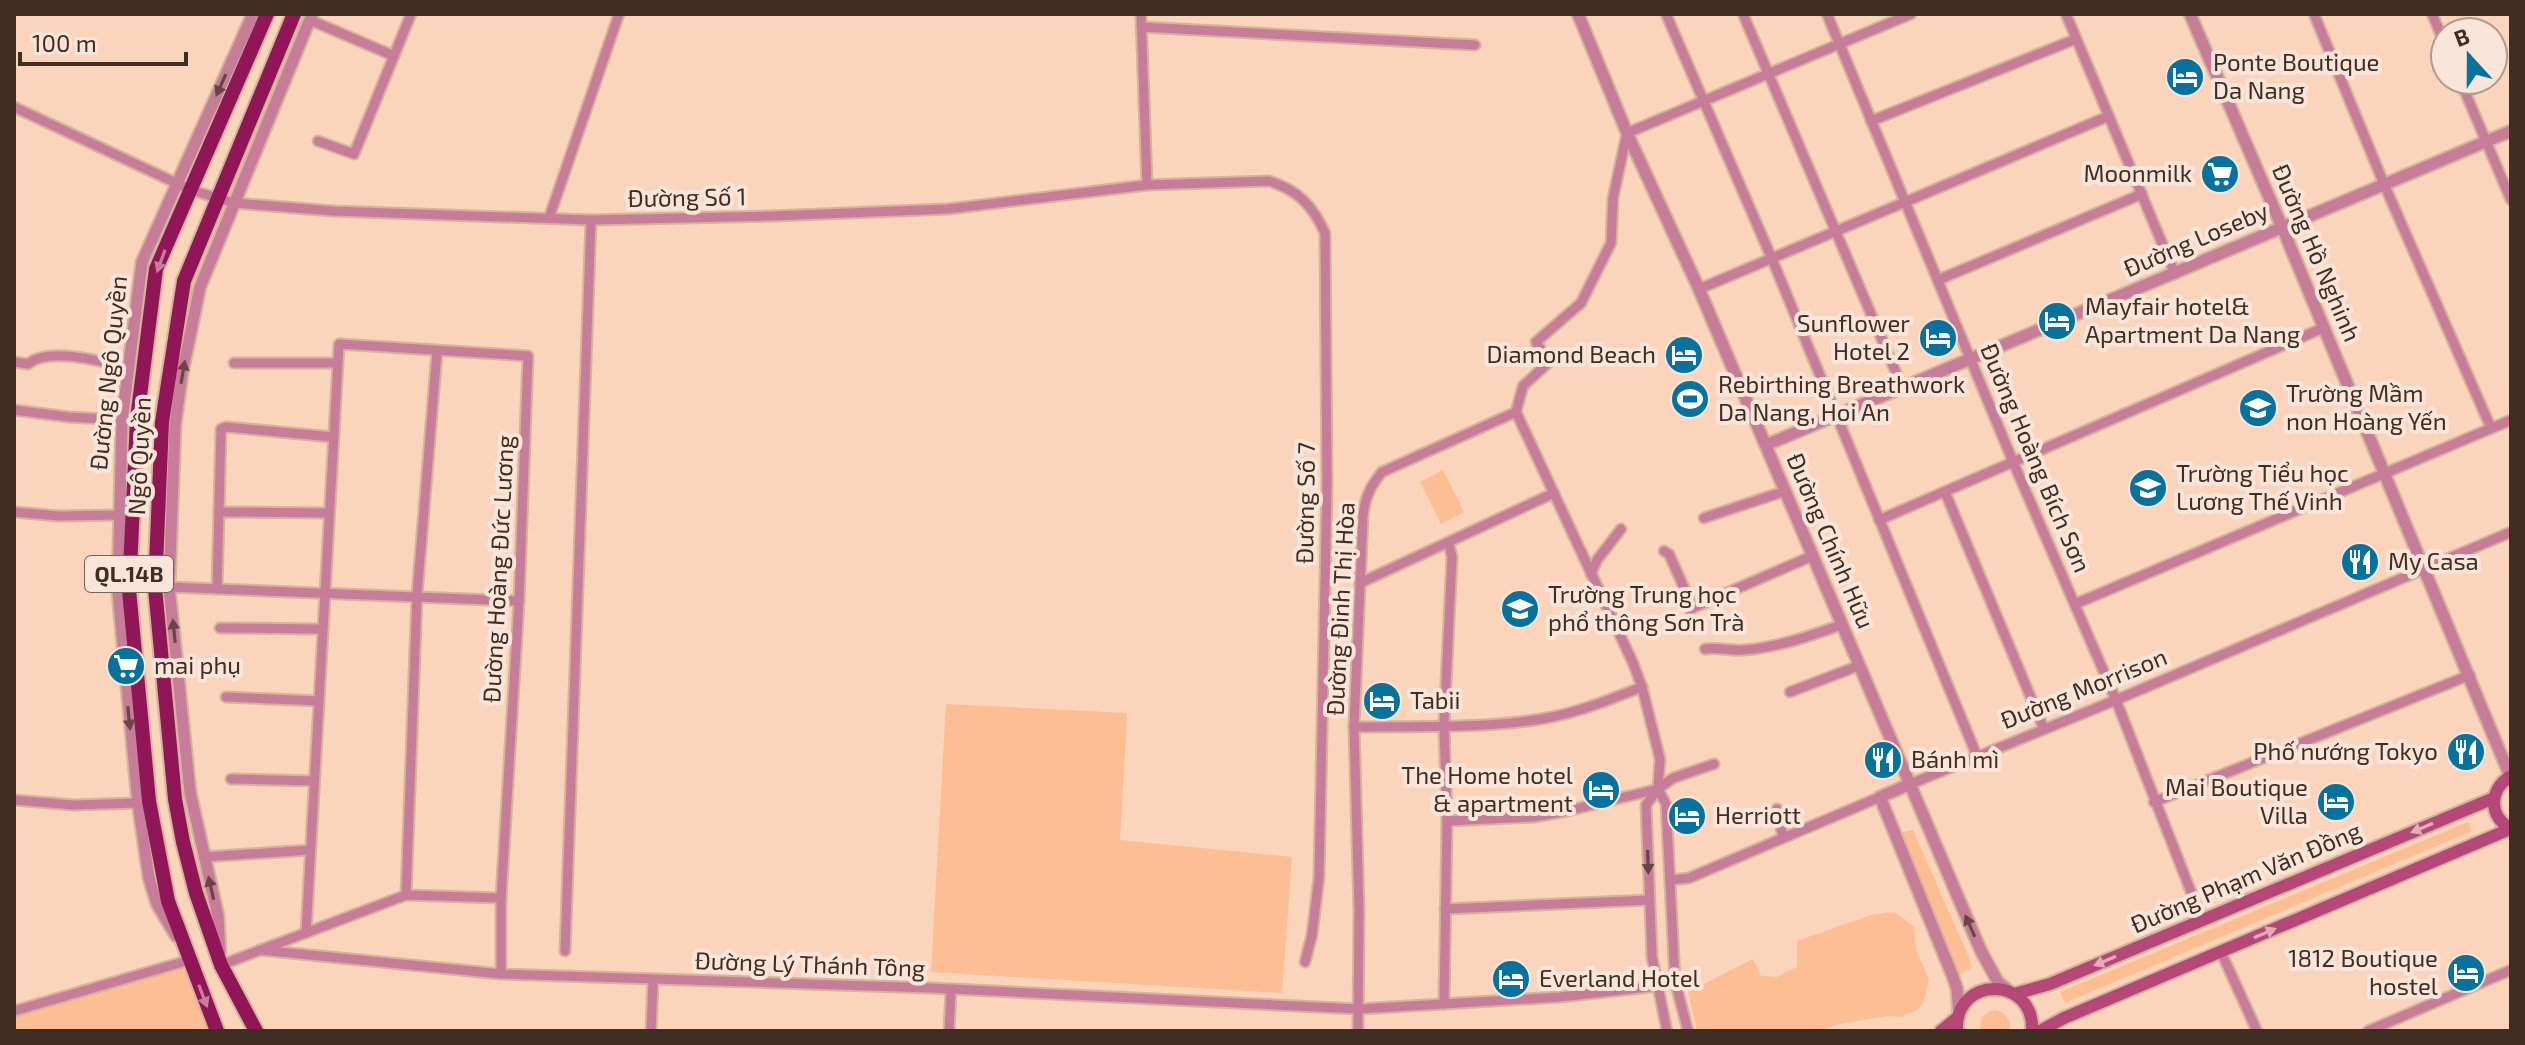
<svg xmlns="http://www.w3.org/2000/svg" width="2525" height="1045" font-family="'Exo 2',sans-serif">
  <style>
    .green { fill: #febe93 }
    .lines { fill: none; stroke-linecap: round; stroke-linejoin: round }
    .minor-casing { stroke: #d5b39c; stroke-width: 13 }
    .tertiary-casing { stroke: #d5b39c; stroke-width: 15 }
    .secondary-casing { stroke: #d5b39c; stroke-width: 16 }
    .trunk-casing { stroke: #d5b39c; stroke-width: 18 }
    .minor { stroke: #c77c9a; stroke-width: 9 }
    .tertiary { stroke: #c77c9a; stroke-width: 11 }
    .secondary { stroke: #b54879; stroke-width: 12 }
    .trunk { stroke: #901657; stroke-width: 14 }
    .oneway { fill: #694546 }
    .oneway2 { fill: #c47e98 }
    .oneway3 { fill: #e1aeb7 }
    .labels { text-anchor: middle; stroke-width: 8; stroke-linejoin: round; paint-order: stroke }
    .shield { fill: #f9e5d9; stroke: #786559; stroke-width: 2 }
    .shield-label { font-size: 22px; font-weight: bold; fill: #412e22 }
    .poi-label { font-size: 24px; fill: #412e22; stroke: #f9e5d9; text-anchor: start }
    .street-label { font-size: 24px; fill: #412e22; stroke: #f9e5d9 }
  </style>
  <rect width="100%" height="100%" fill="#fad4bb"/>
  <!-- green -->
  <g class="green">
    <polygon points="1443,470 1464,512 1441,524 1420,482"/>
    <polygon points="946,704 1127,713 1120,840 1292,857 1282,993 931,972"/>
    <polygon points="2468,822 2472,831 2065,1003 2060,992"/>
    <polygon points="1913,830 1970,960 1971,968 1961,974 1956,973 1899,837 1903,832"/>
    <polygon points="1895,912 1914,927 1917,953 1929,979 1924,1001 1917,1010 1901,1017 1888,1016 1838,1024 1820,1031 1697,1031 1688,992 1753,959 1761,976 1777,977 1797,967 1797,941 1871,915"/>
    <polygon points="190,960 217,1031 14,1031 14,1011"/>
    <path d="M 1996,1010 C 2006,1013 2012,1020 2009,1031 L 1980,1031 L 1981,1018 L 1990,1011 Z"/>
  </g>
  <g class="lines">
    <!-- minor casing -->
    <g class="minor-casing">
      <g id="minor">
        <polyline points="1141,14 1147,185"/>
        <polyline points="1666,14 1772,259 1977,756"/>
        <polyline points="1743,14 1903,389"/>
        <polyline points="1827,14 2014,464 2116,700 2202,920"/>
        <polyline points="2066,14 2175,274"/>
        <polyline points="2314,14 2384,184 2491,428"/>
        <polyline points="2432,14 2445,44"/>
        <polyline points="310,20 394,56"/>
        <polyline points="1141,27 1475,45"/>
        <polyline points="2460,80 2511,200"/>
        <path d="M 14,107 L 191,190 L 234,203 L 333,211 L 591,220 L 772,216 L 948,209 L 1147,185 L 1269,181 C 1298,190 1313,206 1325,233 L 1327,484 L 1319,877 L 1312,935 L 1305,962"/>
        <polyline points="1871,121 2076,39"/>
        <polyline points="318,141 354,154 411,14"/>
        <polyline points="549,218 619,14"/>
        <polyline points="1938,280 2142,194"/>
        <polyline points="1699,289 2109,116"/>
        <path d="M 14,362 L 28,364 C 49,346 103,362 128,368"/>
        <polyline points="234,363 337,363"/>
        <polyline points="14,410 69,417 122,420"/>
        <polyline points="1516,412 1633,663 1642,687 1660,759 1658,789 1666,804 1675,981 1688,1031"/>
        <polyline points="1945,492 2044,729"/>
        <polyline points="14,512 59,516 119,515"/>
        <polyline points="219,512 329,513"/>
        <polyline points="1704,518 1785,491"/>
        <polyline points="1879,520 2323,328"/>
        <polyline points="1664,551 1669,554 1693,608"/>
        <polyline points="1591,574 1597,560 1621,529"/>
        <polyline points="1360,583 1554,493"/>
        <polyline points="169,587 519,601"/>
        <polyline points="217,589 221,429 226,427 333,437"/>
        <polyline points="2075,604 2511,420"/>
        <polyline points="1690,609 1812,556"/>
        <polyline points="220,628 323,629"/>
        <path d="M 1705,649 C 1718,647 1730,651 1743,650 C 1776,648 1810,636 1841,625"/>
        <polyline points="1790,692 1858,666"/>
        <polyline points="226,697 319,701"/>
        <path d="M 1354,727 C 1417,726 1485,729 1547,718 C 1580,712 1611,699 1642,687"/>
        <polyline points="231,779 314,781"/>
        <polyline points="1908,785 2116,700 2511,532"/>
        <polyline points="1658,789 1646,805 1652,957 1667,1031"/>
        <polyline points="14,800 74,805 138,803"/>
        <polyline points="2154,802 2470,675"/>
        <polyline points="1777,809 1783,838"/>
        <polyline points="1447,821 1534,817 1567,811 1658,789 1673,778 1714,764"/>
        <polyline points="204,857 310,850"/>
        <polyline points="1671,880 1689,878 1880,797"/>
        <polyline points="406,895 417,595 437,352"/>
        <polyline points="1445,909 1649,900"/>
        <polyline points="306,933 339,344 528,356 519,601 501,898 501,974"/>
        <polyline points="260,950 501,974 931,988 1359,1009 1560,997 1658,986 1675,981"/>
        <polyline points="565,951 591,220"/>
        <polyline points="2221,952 2257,1031"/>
        <polyline points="221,965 406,895 501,898"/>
        <polyline points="1444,1004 1447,821 1444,725 1452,557 1449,544"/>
        <polyline points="14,1011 190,960"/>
        <polyline points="651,1031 653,981"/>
        <polyline points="949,1031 951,990"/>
        <path d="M 1358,1031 L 1359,911 L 1354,727 L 1363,516 C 1365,497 1370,487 1382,472 L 1516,412 L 1523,386 L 1549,362 L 1536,342 L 1581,303 L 1611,243 L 1613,198 L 1627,133 L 1911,14"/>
        <polyline points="2368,1031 2511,970"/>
      </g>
    </g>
    <!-- tertiary casing -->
    <g class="tertiary-casing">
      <g id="tertiary">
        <polyline points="1578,14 1627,133 1699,289 1981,951 1998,982 2010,992"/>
        <polyline points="2190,14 2282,227 2510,776"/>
        <polyline points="1766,445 2511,131"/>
        <polyline points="1908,785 1880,797 1953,977 1957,989 1959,1014"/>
        <polyline points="176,936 157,904 149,878 138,803 118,592 122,420 142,262 253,14"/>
        <polyline points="220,952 218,916 190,792 169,587 175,425 182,374 200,287 312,14"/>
      </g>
    </g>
    <!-- secondary casing -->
    <g class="secondary-casing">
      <g id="secondary">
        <path d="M 2511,776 C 2489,789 2488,816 2511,829"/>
        <polyline points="2014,994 2050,984 2494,798"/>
        <polyline points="1941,1031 1957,1018"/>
        <path d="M 1957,1031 C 1954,975 2035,975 2032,1031"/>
        <polyline points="2040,1031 2064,1018 2510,829"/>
      </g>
    </g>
    <!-- trunk casing -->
    <g class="trunk-casing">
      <g id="trunk">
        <polyline points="217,1031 168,901 149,801 129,590 137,419 156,269 267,14"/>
        <polyline points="256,1031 221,965 196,893 183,842 175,799 155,588 162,422 184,281 294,14"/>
      </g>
    </g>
    <!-- minor -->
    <use href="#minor" class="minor"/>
    <!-- tertiary -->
    <use href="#tertiary" class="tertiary"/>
    <!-- secondary -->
    <use href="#secondary" class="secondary"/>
    <!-- trunk -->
    <use href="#trunk" class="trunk"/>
  </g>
  <!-- one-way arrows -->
  <defs><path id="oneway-solid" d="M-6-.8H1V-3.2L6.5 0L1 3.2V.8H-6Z" transform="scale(2)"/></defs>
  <g class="oneway">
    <use href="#oneway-solid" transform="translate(221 85) rotate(114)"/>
    <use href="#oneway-solid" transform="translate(183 372) rotate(-80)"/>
    <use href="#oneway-solid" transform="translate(174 631) rotate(-96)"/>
    <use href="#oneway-solid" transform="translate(129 718) rotate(84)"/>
    <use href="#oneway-solid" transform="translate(1648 862) rotate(88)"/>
    <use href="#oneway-solid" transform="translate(211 888) rotate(-103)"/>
    <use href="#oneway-solid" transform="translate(1970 926) rotate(-114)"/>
  </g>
  <g class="oneway2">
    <use href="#oneway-solid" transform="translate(161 261) rotate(110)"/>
    <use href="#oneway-solid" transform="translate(203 996) rotate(69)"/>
  </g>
  <g class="oneway3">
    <use href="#oneway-solid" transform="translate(2422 828) rotate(157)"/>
    <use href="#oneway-solid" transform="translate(2265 933) rotate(-23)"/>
    <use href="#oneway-solid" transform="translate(2105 961) rotate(157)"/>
  </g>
  <!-- icons -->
  <defs>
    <g id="hotel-disc" transform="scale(2)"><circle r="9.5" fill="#07729e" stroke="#f9e5d9"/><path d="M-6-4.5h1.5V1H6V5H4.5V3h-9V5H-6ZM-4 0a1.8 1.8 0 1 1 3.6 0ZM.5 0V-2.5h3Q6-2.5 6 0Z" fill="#fff"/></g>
    <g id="supermarket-disc" transform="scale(2)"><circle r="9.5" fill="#07729e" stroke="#f9e5d9"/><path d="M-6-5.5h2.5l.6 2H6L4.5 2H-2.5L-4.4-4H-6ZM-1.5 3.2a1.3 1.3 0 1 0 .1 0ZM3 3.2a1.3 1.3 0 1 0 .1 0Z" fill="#fff"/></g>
    <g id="stadium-disc" transform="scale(2)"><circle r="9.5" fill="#07729e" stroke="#f9e5d9"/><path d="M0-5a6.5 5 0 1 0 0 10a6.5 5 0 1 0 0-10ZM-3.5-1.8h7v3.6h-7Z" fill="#fff"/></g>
    <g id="school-disc" transform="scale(2)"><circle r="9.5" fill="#07729e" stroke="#f9e5d9"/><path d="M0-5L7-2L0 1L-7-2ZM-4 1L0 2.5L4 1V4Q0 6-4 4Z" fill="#fff"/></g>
    <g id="restaurant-disc" transform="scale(2)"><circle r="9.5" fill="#07729e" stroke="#f9e5d9"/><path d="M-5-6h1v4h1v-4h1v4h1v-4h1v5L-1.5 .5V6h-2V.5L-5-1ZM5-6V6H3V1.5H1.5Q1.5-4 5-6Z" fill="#fff"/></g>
  </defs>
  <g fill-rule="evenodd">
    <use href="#hotel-disc" x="2185" y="77"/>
    <use href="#supermarket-disc" x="2220" y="174"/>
    <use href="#hotel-disc" x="2057" y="321"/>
    <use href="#hotel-disc" x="1938" y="338"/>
    <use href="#hotel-disc" x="1684" y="355"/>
    <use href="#stadium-disc" x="1690" y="399"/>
    <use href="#school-disc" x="2258" y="408"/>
    <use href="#school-disc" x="2148" y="488"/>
    <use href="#restaurant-disc" x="2360" y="562"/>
    <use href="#school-disc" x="1520" y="609"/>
    <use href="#supermarket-disc" x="126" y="666"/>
    <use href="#hotel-disc" x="1382" y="701"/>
    <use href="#restaurant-disc" x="2466" y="752"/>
    <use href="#restaurant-disc" x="1883" y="760"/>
    <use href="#hotel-disc" x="1601" y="790"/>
    <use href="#hotel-disc" x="2336" y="802"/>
    <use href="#hotel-disc" x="1687" y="816"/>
    <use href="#hotel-disc" x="2466" y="973"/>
    <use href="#hotel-disc" x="1511" y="979"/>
  </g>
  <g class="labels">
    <!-- shield labels -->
    <rect class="shield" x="85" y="556" width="88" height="36" rx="6"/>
    <g class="shield-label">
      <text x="129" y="582">QL.14B</text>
    </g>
    <!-- poi labels -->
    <g class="poi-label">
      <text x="2213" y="71">Ponte Boutique<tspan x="2213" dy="28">Da Nang</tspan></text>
      <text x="2192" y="182" text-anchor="end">Moonmilk</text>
      <text x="2085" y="315">Mayfair hotel&amp;<tspan x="2085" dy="28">Apartment Da Nang</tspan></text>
      <text x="1910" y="332" text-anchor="end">Sunflower<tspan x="1910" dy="28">Hotel 2</tspan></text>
      <text x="1656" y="363" text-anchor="end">Diamond Beach</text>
      <text x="1718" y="393">Rebirthing Breathwork<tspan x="1718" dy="28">Da Nang, Hoi An</tspan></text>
      <text x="2286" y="402">Trường Mầm<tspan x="2286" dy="28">non Hoàng Yến</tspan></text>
      <text x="2176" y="482">Trường Tiểu học<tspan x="2176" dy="28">Lương Thế Vinh</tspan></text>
      <text x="2388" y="570">My Casa</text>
      <text x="1548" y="603">Trường Trung học<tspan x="1548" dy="28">phổ thông Sơn Trà</tspan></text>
      <text x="154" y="674">mai phụ</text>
      <text x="1410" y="709">Tabii</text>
      <text x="2438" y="760" text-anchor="end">Phố nướng Tokyo</text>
      <text x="1911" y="768">Bánh mì</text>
      <text x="1573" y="784" text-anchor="end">The Home hotel<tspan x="1573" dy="28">&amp; apartment</tspan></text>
      <text x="2308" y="796" text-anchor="end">Mai Boutique<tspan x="2308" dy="28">Villa</tspan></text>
      <text x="1715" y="824">Herriott</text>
      <text x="2438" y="967" text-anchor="end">1812 Boutique<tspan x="2438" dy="28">hostel</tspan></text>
      <text x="1539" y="987">Everland Hotel</text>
    </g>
    <!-- street labels -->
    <g class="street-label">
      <text transform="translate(687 198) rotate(-1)" y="8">Đường Số 1</text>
      <text transform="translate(2196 240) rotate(-23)" y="8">Đường Loseby</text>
      <text transform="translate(2316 253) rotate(67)" y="8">Đường Hồ Nghinh</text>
      <text transform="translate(109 373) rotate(-84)" y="8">Đường Ngô Quyền</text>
      <text transform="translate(140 456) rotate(-87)" y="8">Ngô Quyền</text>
      <text transform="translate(2035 458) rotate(67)" y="8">Đường Hoàng Bích Sơn</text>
      <text transform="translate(1306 503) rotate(-89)" y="8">Đường Số 7</text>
      <text transform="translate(1830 541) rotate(67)" y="8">Đường Chính Hữu</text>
      <text transform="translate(499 569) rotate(-87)" y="8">Đường Hoàng Đức Lương</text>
      <text transform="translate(1341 609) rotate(-87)" y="8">Đường Đinh Thị Hòa</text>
      <text transform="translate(2084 689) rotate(-22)" y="8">Đường Morrison</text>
      <text transform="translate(2246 878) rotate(-23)" y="8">Đường Phạm Văn Đồng</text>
      <text transform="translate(810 965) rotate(2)" y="8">Đường Lý Thánh Tông</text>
    </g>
  </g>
  <!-- border -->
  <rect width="2525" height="1045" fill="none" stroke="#412e22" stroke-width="32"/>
  <!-- north arrow -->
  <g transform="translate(2469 56) rotate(339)"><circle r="38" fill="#f9e5d9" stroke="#af9c90" stroke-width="2"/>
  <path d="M0-6L14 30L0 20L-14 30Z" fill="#07729e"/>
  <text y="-12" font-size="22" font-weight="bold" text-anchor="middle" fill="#412e22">B</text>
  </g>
  <!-- scale -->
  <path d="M20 52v12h166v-12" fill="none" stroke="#412e22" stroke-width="4"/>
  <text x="32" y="52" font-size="24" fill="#412e22" stroke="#f9e5d9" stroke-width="6" paint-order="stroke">100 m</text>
</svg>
